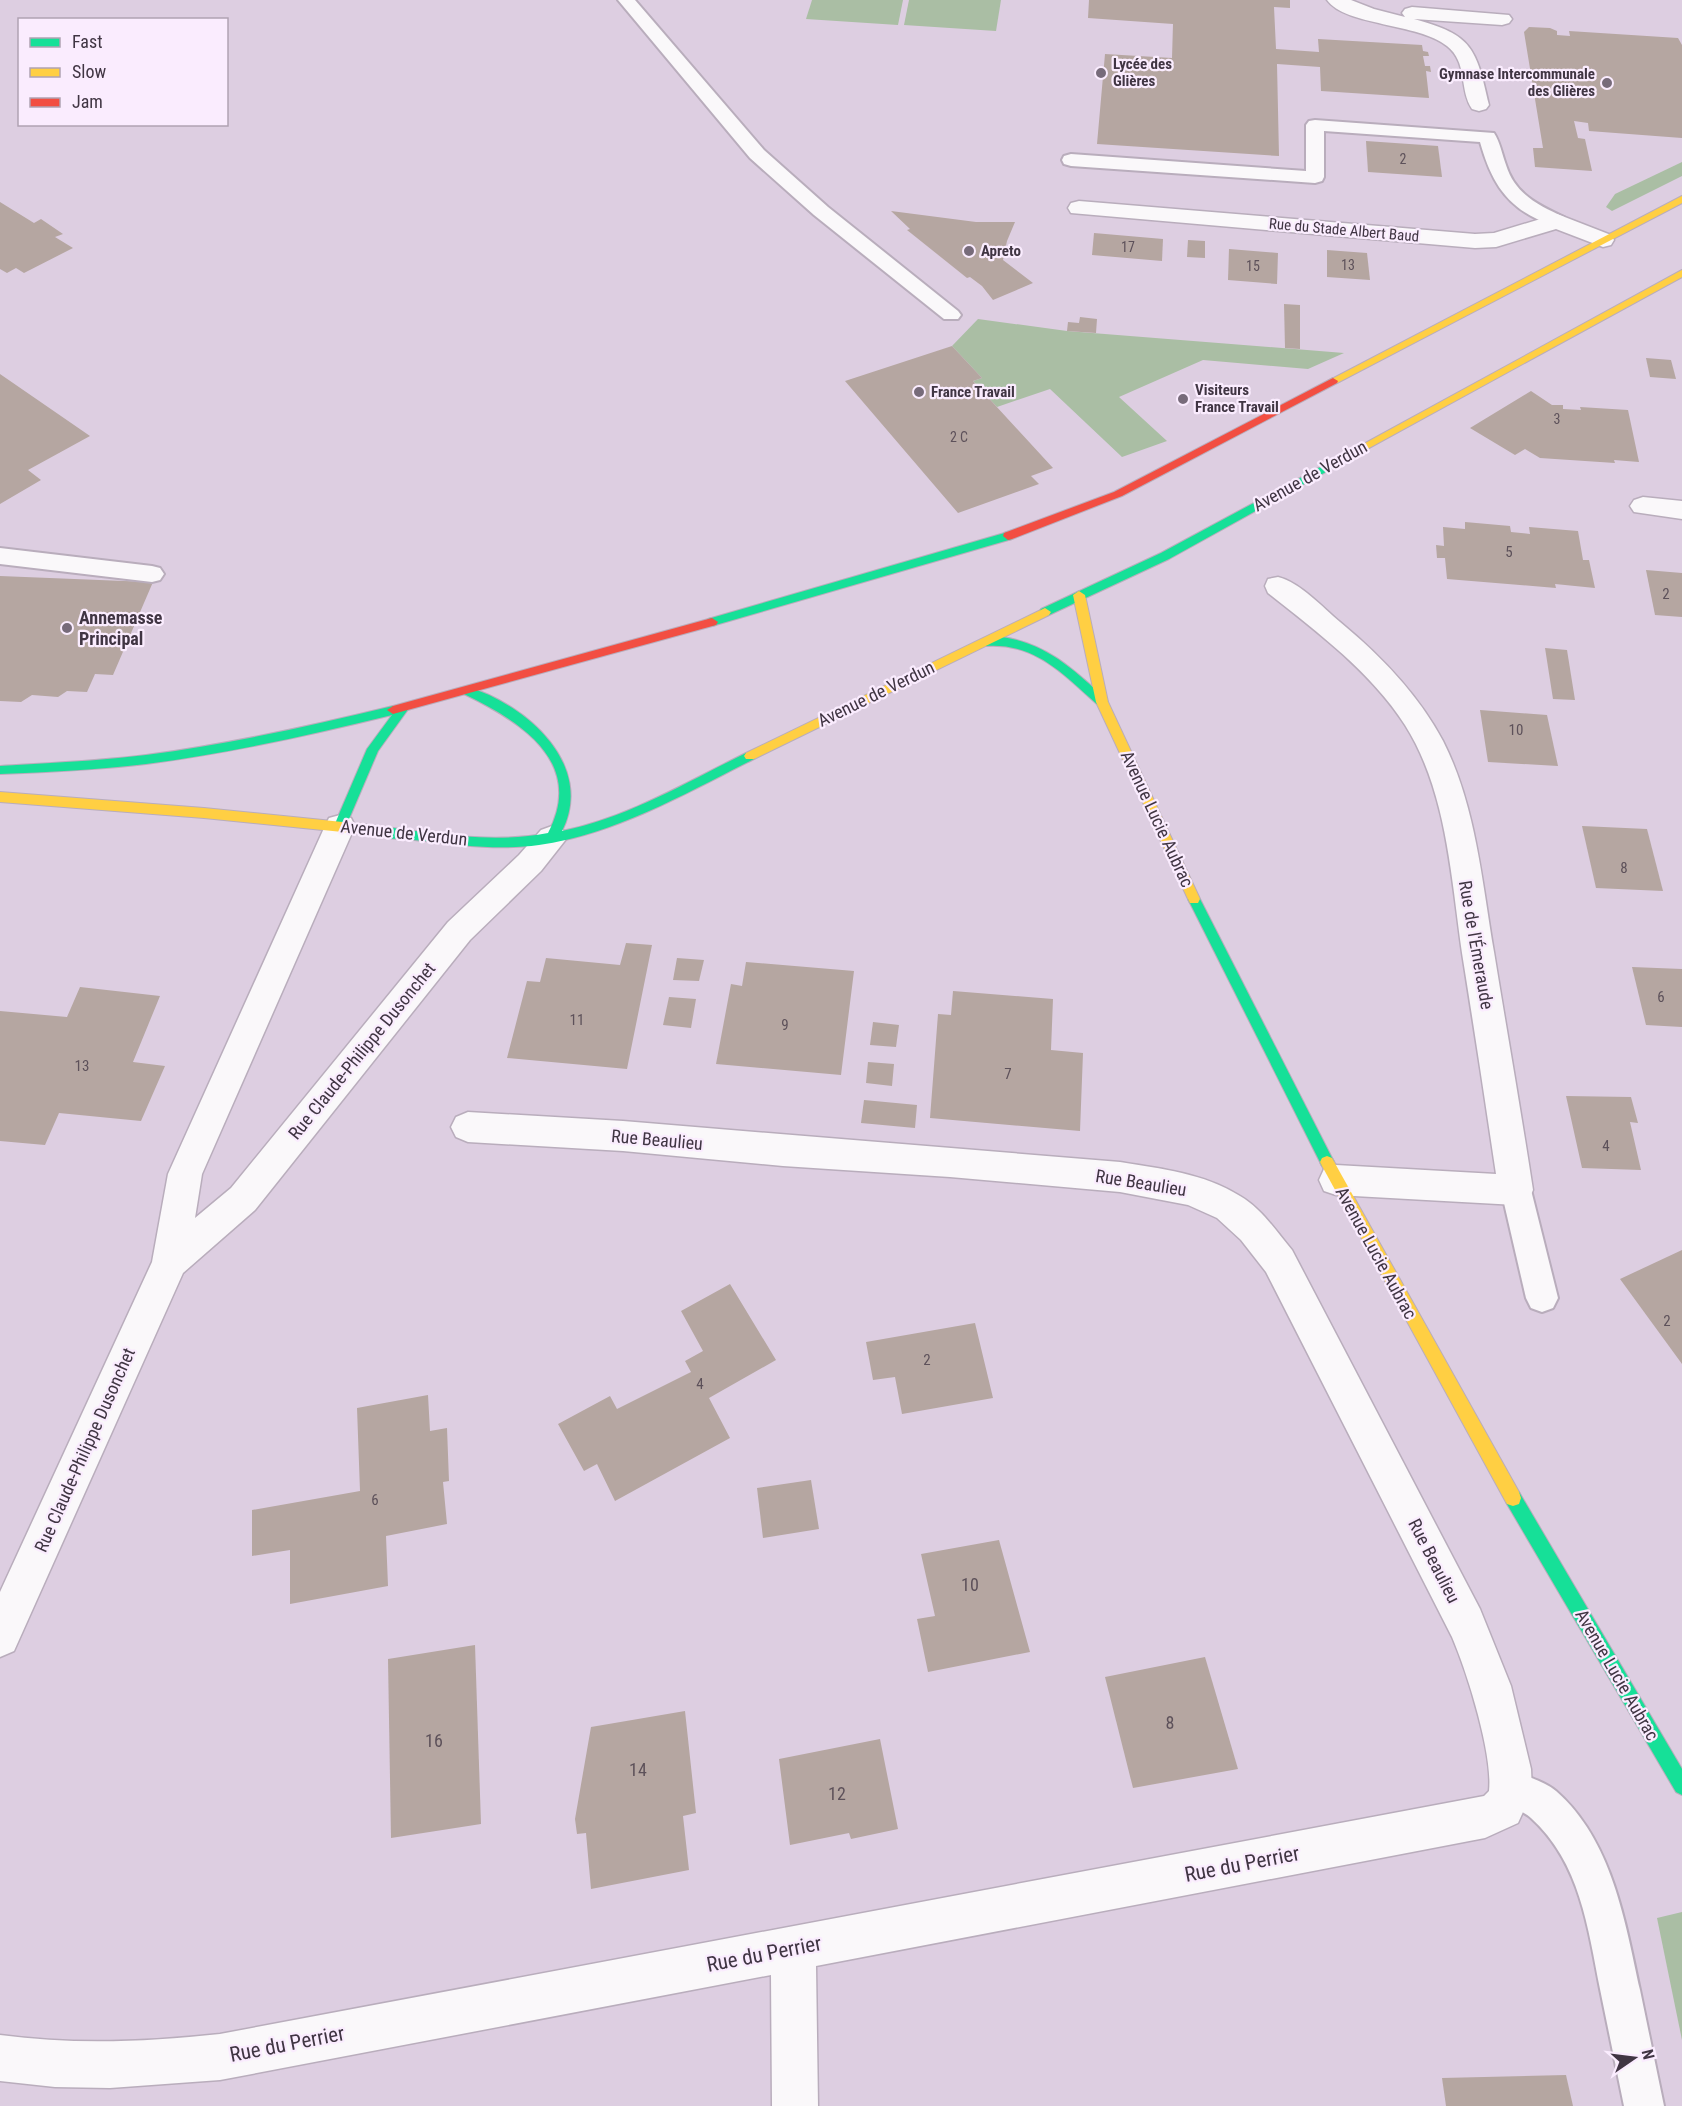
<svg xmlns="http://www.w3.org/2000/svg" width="1682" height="2106" font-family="'Roboto Condensed',sans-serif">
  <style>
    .green { fill: #aabea4 }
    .building { fill: #b5a6a1 }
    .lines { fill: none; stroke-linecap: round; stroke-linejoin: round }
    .lane-casing { stroke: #b9adbc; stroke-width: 4 }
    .street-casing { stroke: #b9adbc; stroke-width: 3 }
    .fast-casing { stroke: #b9adbc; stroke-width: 2 }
    .slow-casing { stroke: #b9adbc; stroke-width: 2 }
    .jam-casing { stroke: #b9adbc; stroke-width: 2 }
    .lane { fill: #faf8fa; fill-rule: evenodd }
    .street { fill: #faf8fa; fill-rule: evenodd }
    .fast { fill: #16e098; fill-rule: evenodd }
    .slow { fill: #ffcf43; fill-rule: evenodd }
    .jam { fill: #f24e42; fill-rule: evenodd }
    .poi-dot { fill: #776b7a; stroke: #faecfe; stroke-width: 2 }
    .labels { text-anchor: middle; stroke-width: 4.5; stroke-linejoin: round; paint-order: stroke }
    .far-number-label { font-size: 14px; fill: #5d515a }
    .far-poi-label { font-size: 15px; font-weight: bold; fill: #403543; stroke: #faecfe; text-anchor: start }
    .far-street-label { font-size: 15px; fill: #403543; stroke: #faecfe }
    .number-label { font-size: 15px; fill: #5d515a }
    .street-label { font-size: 18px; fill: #403543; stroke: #faecfe }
    .poi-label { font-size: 18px; font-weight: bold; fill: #403543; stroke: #faecfe; text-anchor: start }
    .near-number-label { font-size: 18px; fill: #5d515a }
    .near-street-label { font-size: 21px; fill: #403543; stroke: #faecfe }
  </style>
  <rect width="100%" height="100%" fill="#ddcee1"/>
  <!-- green -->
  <g class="green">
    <polygon points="812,0 903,0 898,25 806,19"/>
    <polygon points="909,0 1001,0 996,31 904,25"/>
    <polygon points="1682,162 1682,176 1612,211 1606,207 1615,194"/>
    <polygon points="978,319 1067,331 1344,353 1308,369 1203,360 1119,397 1167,441 1122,457 1050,389 997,407 973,381 982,378 952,346"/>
    <polygon points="1682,1912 1682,2040 1657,1918"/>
  </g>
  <!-- building -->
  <g class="building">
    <polygon points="1089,0 1290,0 1290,8 1274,7 1276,49 1319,52 1318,39 1422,45 1423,51 1428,52 1429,56 1423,56 1425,66 1430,66 1431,72 1426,71 1429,98 1321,91 1320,67 1277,64 1279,156 1097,144 1105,54 1172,58 1173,24 1088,18"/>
    <polygon points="1529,27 1550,28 1557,31 1557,35 1570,36 1569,31 1678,38 1682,45 1682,138 1589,131 1588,123 1574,121 1578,138 1585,139 1592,171 1535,167 1533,148 1543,148 1524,32"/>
    <polygon points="1366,141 1438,146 1442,177 1368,172"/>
    <polygon points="0,202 34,223 41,219 63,234 55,237 73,248 24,273 16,268 7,273 0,269"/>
    <polygon points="891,211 976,222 1015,222 1007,241 1003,260 1033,283 993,300 982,286 970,277 967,278 907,230 910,229"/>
    <polygon points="1094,233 1163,239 1162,261 1092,255"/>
    <polygon points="1188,240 1205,241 1205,258 1187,257"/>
    <polygon points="1229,249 1278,253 1277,284 1228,280"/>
    <polygon points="1327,250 1367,253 1370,280 1327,277"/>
    <polygon points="1284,304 1300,305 1300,349 1285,348"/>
    <polygon points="1080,317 1097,319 1096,333 1067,331 1068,322 1079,323"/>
    <polygon points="952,346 982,378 973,381 1053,468 1031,476 1039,484 958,513 845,381"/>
    <polygon points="1646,358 1671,360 1676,379 1650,377"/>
    <polygon points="0,374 90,436 28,470 41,480 0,504"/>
    <polygon points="1531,391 1552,405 1563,405 1563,409 1581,410 1580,407 1628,410 1639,462 1614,460 1615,463 1540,458 1525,449 1515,455 1470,428"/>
    <polygon points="1465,522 1510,526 1511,532 1530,534 1529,527 1578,531 1583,560 1589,560 1595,588 1555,584 1556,588 1447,579 1445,558 1437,558 1436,545 1444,546 1443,527 1465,529"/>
    <polygon points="1646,570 1682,573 1682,617 1655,615"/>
    <polygon points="0,576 124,581 153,582 113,675 95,674 87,692 67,691 58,697 32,695 21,702 0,701"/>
    <polygon points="1545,648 1567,650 1575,700 1553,699"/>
    <polygon points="1480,710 1547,715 1558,766 1488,762"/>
    <polygon points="1582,826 1647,829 1663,891 1596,888"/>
    <polygon points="626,943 652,945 627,1069 507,1058 527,981 540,982 546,958 620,965"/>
    <polygon points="677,958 704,960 699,981 673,980"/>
    <polygon points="746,962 854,971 841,1075 716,1064 731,984 742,986"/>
    <polygon points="1632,967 1682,969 1682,1027 1646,1025"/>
    <polygon points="80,987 160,996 133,1062 165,1066 141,1121 59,1113 45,1145 0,1141 0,1011 67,1017"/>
    <polygon points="953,991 1053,999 1051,1050 1083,1053 1080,1131 930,1118 938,1014 951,1015"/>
    <polygon points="669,997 696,999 691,1028 663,1025"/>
    <polygon points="873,1022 899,1025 896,1047 870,1045"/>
    <polygon points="868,1062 894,1064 892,1086 866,1083"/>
    <polygon points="1566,1096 1631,1097 1638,1123 1630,1122 1641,1170 1582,1168"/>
    <polygon points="864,1100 917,1105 915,1128 861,1123"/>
    <polygon points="1682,1250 1682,1364 1620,1279"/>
    <polygon points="730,1284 776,1360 709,1398 730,1438 615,1501 597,1464 584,1471 558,1424 610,1396 617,1409 691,1372 685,1361 703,1351 681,1311"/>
    <polygon points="975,1323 993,1398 902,1414 895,1377 873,1380 866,1342"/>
    <polygon points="428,1395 430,1431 447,1428 449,1481 443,1482 447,1524 386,1536 388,1586 290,1604 290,1550 252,1556 252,1510 360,1491 357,1408"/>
    <polygon points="811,1480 819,1529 763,1538 757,1488"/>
    <polygon points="999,1540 1030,1652 928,1672 917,1619 935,1616 921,1554"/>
    <polygon points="475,1645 481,1824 391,1838 388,1659"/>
    <polygon points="1205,1657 1238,1769 1133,1788 1105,1677"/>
    <polygon points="685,1711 696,1813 683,1816 689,1870 591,1889 586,1833 577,1834 575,1819 591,1727"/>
    <polygon points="880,1739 898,1829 851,1839 849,1833 790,1845 779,1759"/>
    <polygon points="1566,2075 1573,2106 1446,2106 1442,2078"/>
  </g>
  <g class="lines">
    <!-- lane casing -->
    <g class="lane-casing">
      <g id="lane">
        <polygon points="618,0 635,0 764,150 828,207 958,311 961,315 958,319 944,319 814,215 750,158"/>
        <path d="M 1315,120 L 1494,133 C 1500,142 1502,154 1506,165 C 1515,194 1538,205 1564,217 L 1567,221 L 1564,225 C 1553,228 1546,223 1537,219 C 1503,203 1490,177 1480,142 L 1324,131 L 1324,177 L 1322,181 L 1315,183 L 1071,166 L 1064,164 L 1062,160 L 1064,156 L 1071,154 L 1306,171 L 1306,125 L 1309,121 Z"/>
        <polygon points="0,548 152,566 160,568 164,574 160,580 152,582 0,564"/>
        <polygon points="1516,1177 1527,1181 1531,1190 1558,1298 1553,1308 1542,1312 1531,1308 1526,1298 1501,1190 1505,1181"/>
        <path d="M 1511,1771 C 1526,1776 1544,1781 1556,1791 C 1612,1840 1625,1921 1640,1990 C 1648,2029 1656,2067 1664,2106 L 1624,2106 C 1616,2067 1608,2028 1600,1989 C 1588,1928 1580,1862 1531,1818 C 1522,1810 1509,1807 1498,1802 L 1493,1789 L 1498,1776 Z"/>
      </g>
    </g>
    <!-- street casing -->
    <g class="street-casing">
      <g id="street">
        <path d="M 1327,0 L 1351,0 L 1374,9 L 1405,17 L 1402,13 L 1405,9 L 1412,7 L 1509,15 L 1512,19 L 1509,23 L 1502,25 L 1414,19 C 1473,35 1476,48 1489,105 L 1486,109 L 1479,111 L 1472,109 C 1459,90 1468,62 1447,46 C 1419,23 1345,26 1327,0 Z"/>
        <polygon points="1079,201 1475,234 1494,233 1557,214 1611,235 1614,240 1611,245 1603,247 1556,229 1496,247 1475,248 1071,213 1068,208 1071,203"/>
        <polygon points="1643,497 1682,501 1682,519 1634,512 1630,506 1634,500"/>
        <path d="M 1278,577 C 1301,583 1322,607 1340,622 C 1381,656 1418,694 1443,741 C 1476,806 1482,882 1494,952 C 1507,1032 1521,1111 1533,1190 L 1528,1201 L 1516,1205 L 1336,1195 L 1324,1191 L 1319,1180 L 1324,1169 L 1336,1165 L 1496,1174 C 1485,1100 1474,1027 1462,953 C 1451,878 1447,791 1405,725 C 1371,672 1317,632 1268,593 L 1265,586 L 1268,579 Z"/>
        <polygon points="340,815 351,818 355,826 202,1174 195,1218 231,1188 448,922 519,855 541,830 552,826 563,830 567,838 541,871 470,940 255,1210 183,1273 14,1651 0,1657 0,1592 152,1262 168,1174 325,826 329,818"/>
        <path d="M 468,1112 L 623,1121 L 1120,1162 C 1161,1169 1204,1173 1240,1196 C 1261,1208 1276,1231 1292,1250 L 1480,1609 L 1511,1686 L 1531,1769 L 1532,1792 L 1518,1823 L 1485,1838 L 816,1966 L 818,2106 L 772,2106 L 771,1975 L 220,2080 L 110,2088 L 55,2087 L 0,2081 L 0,2035 C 74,2045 146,2042 220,2034 L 1484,1796 L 1489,1791 C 1493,1754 1467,1672 1452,1637 L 1266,1272 L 1241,1240 L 1217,1218 L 1188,1205 L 1120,1192 L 950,1177 L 783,1166 L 623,1151 L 468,1142 L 456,1137 L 451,1127 L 456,1117 Z"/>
      </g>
    </g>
    <!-- fast casing -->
    <g class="fast-casing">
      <g id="fast">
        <polygon points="1365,443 1370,446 1369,448 1169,559 1049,615 1045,616 1039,612 1041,609 1161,553"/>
        <polygon points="1008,532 1012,533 1012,539 712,626 706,622 708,619"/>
        <path d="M 1002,637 C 1046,643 1074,670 1106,699 L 1108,702 L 1106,705 L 1098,705 C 1063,674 1035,642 985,646 L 979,642 L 985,638 Z"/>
        <path d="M 468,687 C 527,705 595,765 562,831 C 627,818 687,782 746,753 L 754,753 L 756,756 L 754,759 C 686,793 616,834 539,845 C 502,850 463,846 425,841 C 404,839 378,839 358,832 L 356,829 L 362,824 C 423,831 487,845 548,833 C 586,762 520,721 464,694 L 462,691 L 464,688 Z"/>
        <path d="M 403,704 L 409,708 L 378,751 L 346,826 L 340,831 L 334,826 L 367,749 L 392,715 C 311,735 229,753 146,764 C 97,770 49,772 0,774 L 0,766 C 49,763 98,761 146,755 C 229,744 311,726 393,706 L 397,707 Z"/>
        <polygon points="1194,894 1200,899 1332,1158 1334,1162 1332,1166 1327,1168 1322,1166 1188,899"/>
        <polygon points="1513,1490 1519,1492 1682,1769 1682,1795 1676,1792 1507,1504 1505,1498 1507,1492"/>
      </g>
    </g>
    <!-- slow casing -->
    <g class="slow-casing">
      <g id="slow">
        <polygon points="1682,196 1682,203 1337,383 1329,383 1328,381"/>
        <polygon points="1682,270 1682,277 1369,448 1361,448 1360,446"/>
        <polygon points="1079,591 1085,595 1108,702 1200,899 1198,903 1190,903 1188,899 1096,702 1073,595"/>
        <polygon points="1045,608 1051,612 1049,615 754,759 746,759 744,756 746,753"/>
        <polygon points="0,792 204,808 362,824 368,829 362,834 204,818 0,802"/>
        <polygon points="1327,1156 1332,1158 1519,1492 1521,1498 1519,1504 1513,1506 1507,1504 1322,1166 1320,1162 1322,1158"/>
      </g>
    </g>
    <!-- jam casing -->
    <g class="jam-casing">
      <g id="jam">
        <polygon points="1333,378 1338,381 1337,383 1122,496 1012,539 1008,540 1003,536 1004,533 1114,492"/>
        <polygon points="712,618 718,622 716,625 393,714 387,710 393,706"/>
      </g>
    </g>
    <!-- lane -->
    <use href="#lane" class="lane"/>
    <!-- street -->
    <use href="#street" class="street"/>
    <!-- fast -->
    <use href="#fast" class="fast"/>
    <!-- slow -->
    <use href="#slow" class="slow"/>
    <!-- jam -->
    <use href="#jam" class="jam"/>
  </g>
  <!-- markers -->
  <g class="poi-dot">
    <circle cx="1101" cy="73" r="6"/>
    <circle cx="1607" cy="83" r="6"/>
    <circle cx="969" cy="251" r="6"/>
    <circle cx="919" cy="392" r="6"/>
    <circle cx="1183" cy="399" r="6"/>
    <circle cx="67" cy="628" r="6"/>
  </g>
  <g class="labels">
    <!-- far-number labels -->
    <g class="far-number-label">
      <text x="1403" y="164">2</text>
      <text x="1128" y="252">17</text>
      <text x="1348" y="270">13</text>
      <text x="1253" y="271">15</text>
      <text x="1557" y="424">3</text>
      <text x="959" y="442">2 C</text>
    </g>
    <!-- far-poi labels -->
    <g class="far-poi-label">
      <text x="1113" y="69">Lycée des<tspan x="1113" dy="17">Glières</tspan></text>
      <text x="1595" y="79" text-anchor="end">Gymnase Intercommunale<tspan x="1595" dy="17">des Glières</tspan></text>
      <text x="981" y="256">Apreto</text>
      <text x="1195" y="395">Visiteurs<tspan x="1195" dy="17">France Travail</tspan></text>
      <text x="931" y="397">France Travail</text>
    </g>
    <!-- far-street labels -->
    <g class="far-street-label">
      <text transform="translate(1344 230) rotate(5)" y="5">Rue du Stade Albert Baud</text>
    </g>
    <!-- number labels -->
    <g class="number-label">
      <text x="1509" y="557">5</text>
      <text x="1666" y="599">2</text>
      <text x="1516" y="735">10</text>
      <text x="1624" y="873">8</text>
      <text x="1661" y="1002">6</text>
      <text x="577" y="1025">11</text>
      <text x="785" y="1030">9</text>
      <text x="82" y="1071">13</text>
      <text x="1008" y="1079">7</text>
      <text x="1606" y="1151">4</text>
      <text x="1667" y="1326">2</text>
      <text x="927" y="1365">2</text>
      <text x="700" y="1389">4</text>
      <text x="375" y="1505">6</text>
    </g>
    <!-- street labels -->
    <g class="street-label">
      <text transform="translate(1310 476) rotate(-29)" y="6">Avenue de Verdun</text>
      <text transform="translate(876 694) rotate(-26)" y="6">Avenue de Verdun</text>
      <text transform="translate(1157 819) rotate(65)" y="6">Avenue Lucie Aubrac</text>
      <text transform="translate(404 833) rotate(6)" y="6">Avenue de Verdun</text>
      <text transform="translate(1476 945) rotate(80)" y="6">Rue de l'Émeraude</text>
      <text transform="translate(362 1051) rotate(-51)" y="6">Rue Claude-Philippe Dusonchet</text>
      <text transform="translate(657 1140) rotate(5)" y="6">Rue Beaulieu</text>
      <text transform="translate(1141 1183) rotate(9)" y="6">Rue Beaulieu</text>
      <text transform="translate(1376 1253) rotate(61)" y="6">Avenue Lucie Aubrac</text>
      <text transform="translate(85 1450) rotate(-66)" y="6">Rue Claude-Philippe Dusonchet</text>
      <text transform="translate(1434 1561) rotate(63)" y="6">Rue Beaulieu</text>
      <text transform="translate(1617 1675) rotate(60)" y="6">Avenue Lucie Aubrac</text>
    </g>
    <!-- poi labels -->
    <g class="poi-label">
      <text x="79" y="624">Annemasse<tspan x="79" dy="21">Principal</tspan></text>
    </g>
    <!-- near-number labels -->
    <g class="near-number-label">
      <text x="970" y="1591">10</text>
      <text x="1170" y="1729">8</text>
      <text x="434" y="1747">16</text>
      <text x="638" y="1776">14</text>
      <text x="837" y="1800">12</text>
    </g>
    <!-- near-street labels -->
    <g class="near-street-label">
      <text transform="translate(1242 1864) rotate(-11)" y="7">Rue du Perrier</text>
      <text transform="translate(764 1954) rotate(-11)" y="7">Rue du Perrier</text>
      <text transform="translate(287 2044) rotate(-11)" y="7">Rue du Perrier</text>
    </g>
  </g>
  <!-- legend -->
  <rect x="18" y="18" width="210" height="108" fill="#faecfe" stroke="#b0a3b3" stroke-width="1.5"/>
  <rect x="30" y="38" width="30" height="9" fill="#16e098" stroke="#b0a3b3" stroke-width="1.5"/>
  <text x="72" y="48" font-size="18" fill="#403543">Fast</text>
  <rect x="30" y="68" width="30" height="9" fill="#ffcf43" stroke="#b0a3b3" stroke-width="1.5"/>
  <text x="72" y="78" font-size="18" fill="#403543">Slow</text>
  <rect x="30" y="98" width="30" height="9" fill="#f24e42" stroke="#b0a3b3" stroke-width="1.5"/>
  <text x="72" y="108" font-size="18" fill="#403543">Jam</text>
  <!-- north arrow -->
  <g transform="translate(1634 2058) rotate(76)" stroke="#faecfe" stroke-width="4.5" paint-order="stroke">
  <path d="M0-4.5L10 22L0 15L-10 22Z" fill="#403543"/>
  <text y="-9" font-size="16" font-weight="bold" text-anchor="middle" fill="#403543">N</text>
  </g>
</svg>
